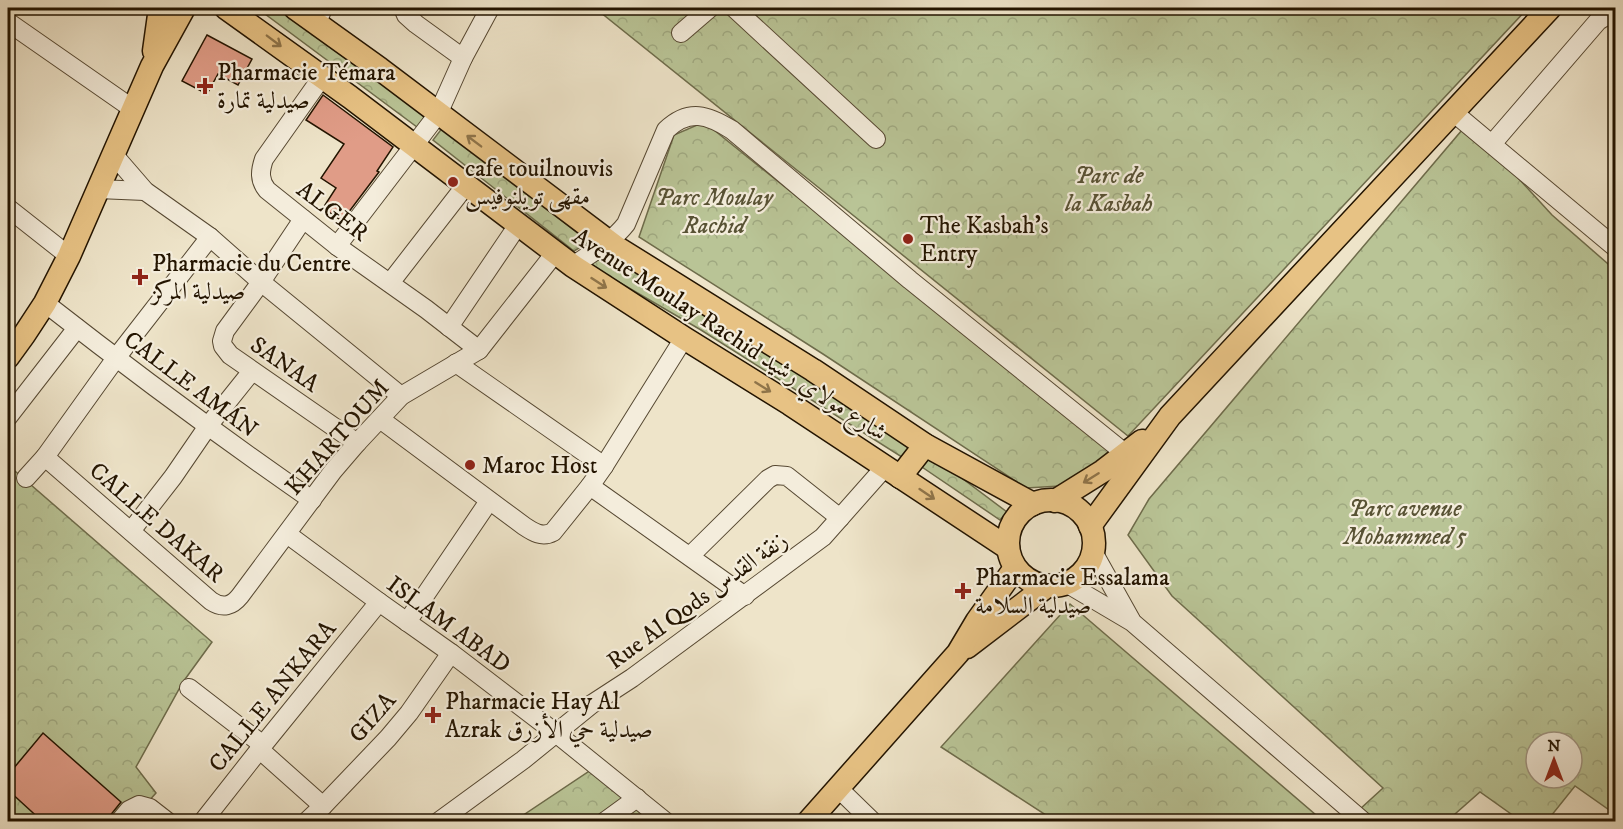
<svg xmlns="http://www.w3.org/2000/svg" width="1623" height="829" font-family="'IM FELL DW Pica',Amiri,serif">
  <style>
    .forest { fill: url(#forest-crowns); stroke: #6e6c4b; stroke-width: 1.5; fill-rule: evenodd }
    .building { fill: #e09c87; stroke: #231400; stroke-width: 1.5 }
    .lines { fill: none; stroke-linecap: round; stroke-linejoin: round }
    .minor-casing { stroke: #564832; stroke-width: 20 }
    .major-casing { stroke: #231400; stroke-width: 25 }
    .minor { stroke: #f4eddc; stroke-width: 18 }
    .major { stroke: #e7c284; stroke-width: 22 }
    .oneway { stroke: #8f7449 }
    .poi-dot { fill: #8f2418; stroke: #f4eddc; stroke-width: 2 }
    .labels { text-anchor: middle; stroke-width: 4.5; stroke-linejoin: round; paint-order: stroke }
    .poi-label { font-size: 24px; fill: #231400; stroke: #f4eddc; text-anchor: start }
    .park-label { font-size: 24px; font-style: italic; fill: #585234; stroke: #f4eddc }
    .street-label { font-size: 24px; fill: #231400; stroke: #f4eddc }
  </style>
  <defs>
    <pattern id="forest-crowns" width="20" height="18" patternUnits="userSpaceOnUse" patternTransform="scale(1.5)"><rect width="20" height="18" fill="#b9c496"/><path d="M2 6a3 3 0 1 1 6 0M12 15a3 3 0 1 1 6 0" fill="none" stroke="#9fa880"/></pattern>
  </defs>
  <rect width="100%" height="100%" fill="#eee4c9"/>
  <filter id="stains"><feTurbulence type="fractalNoise" baseFrequency=".00333" numOctaves="4"/><feColorMatrix values="0 0 0 0 .2 0 0 0 0 .09 0 0 0 0 .02 0 0 0 .5 -.17"/></filter>
  <radialGradient id="worn" r=".72"><stop offset=".6" stop-color="#630" stop-opacity="0"/><stop offset="1" stop-color="#630" stop-opacity=".3"/></radialGradient>
  <!-- forest -->
  <g class="forest">
    <polygon points="257,8 285,8 429,114 417,127"/>
    <polygon points="595,8 1528,8 1128,436"/>
    <polygon points="704,122 1116,453 1077,485 1026,488 823,354 639,237 674,135"/>
    <path d="M 1468,123 L 1552,215 L 1615,270 L 1615,814 L 1575,786 L 1547,821 L 1521,821 L 1480,792 L 1447,821 L 1347,821 L 1383,788 L 1172,596 L 1128,535 L 1149,499 ZM 1536,742 L 1572,742 L 1572,778 L 1536,778 Z"/>
    <polygon points="443,127 589,242 574,251 433,140"/>
    <polygon points="608,251 915,447 905,459 701,330 586,263"/>
    <polygon points="931,455 1007,512 1000,520 919,465"/>
    <polygon points="8,465 212,642 183,682 136,767 156,793 131,821 8,821"/>
    <polygon points="1070,604 1323,821 1055,821 941,747"/>
    <polygon points="591,770 656,822 513,822"/>
  </g>
  <!-- building -->
  <g class="building">
    <polygon points="207,35 252,59 238,85 218,74 207,94 182,81"/>
    <polygon points="323,95 393,147 377,171 379,172 342,221 323,208 336,188 321,178 344,144 306,120"/>
    <polygon points="43,733 121,802 105,822 43,822 8,790 8,775"/>
  </g>
  <g class="lines">
    <!-- minor casing -->
    <g class="minor-casing">
      <g id="minor">
        <polyline points="403,8 406,15 416,24 463,58"/>
        <polyline points="734,8 876,139"/>
        <polyline points="8,22 133,109"/>
        <polyline points="317,23 323,8"/>
        <polyline points="681,33 710,8"/>
        <path d="M 322,77 L 264,159 C 260,171 259,180 267,190 L 337,246 L 426,309 L 479,350"/>
        <polyline points="1453,112 1616,248"/>
        <path d="M 1492,144 L 1598,21 C 1604,17 1609,14 1616,18"/>
        <polyline points="113,154 145,191 210,237 261,282 401,396"/>
        <polyline points="98,189 145,191"/>
        <polyline points="8,208 69,256"/>
        <polyline points="303,219 261,282 225,331 222,341 223,346 230,355 357,443"/>
        <polyline points="337,246 438,114 463,58 490,8"/>
        <path d="M 573,266 C 591,253 612,242 626,224 L 666,130 C 689,108 708,115 732,130 L 910,280 L 1126,454"/>
        <polyline points="390,283 466,185"/>
        <path d="M 45,303 C 132,371 221,437 312,500"/>
        <polyline points="449,327 518,225"/>
        <polyline points="456,363 604,466"/>
        <polyline points="8,417 77,328"/>
        <path d="M 380,419 L 524,526 C 533,532 542,538 553,532 L 590,486 L 604,466 L 684,338"/>
        <path d="M 45,457 L 211,601 C 223,609 232,606 240,596 L 333,471 L 357,443 L 401,396 L 479,350 L 555,253"/>
        <polyline points="26,478 45,457 116,358 210,237"/>
        <polyline points="590,486 745,596"/>
        <polyline points="131,531 173,477 208,426 252,371"/>
        <polyline points="287,534 379,602 451,653 557,734 666,822"/>
        <polyline points="1093,552 1131,620"/>
        <polyline points="690,556 768,479 775,475 787,476 840,518"/>
        <polyline points="1066,583 1132,622 1364,822"/>
        <polyline points="407,622 489,501"/>
        <polyline points="189,688 263,745"/>
        <polyline points="259,749 323,806"/>
        <polyline points="838,788 873,822"/>
        <polyline points="204,820 263,745 379,602"/>
        <polyline points="119,822 129,810 139,805 150,808 168,822"/>
        <polyline points="306,822 323,806 388,738 409,713 451,653"/>
        <polyline points="438,822 523,760 592,704 632,678 823,537 885,467"/>
        <polyline points="604,822 637,798"/>
      </g>
    </g>
    <!-- major casing -->
    <g class="major-casing">
      <g id="major">
        <polyline points="226,8 350,97 573,266 684,338 790,404 1008,548"/>
        <polyline points="295,8 380,69 616,247 813,370 925,445 1033,504"/>
        <polyline points="154,51 160,8"/>
        <polyline points="8,357 24,335 45,303 69,256 152,66 184,8"/>
        <polyline points="900,477 925,445"/>
        <circle cx="1051" cy="543" r="43"/>
        <polyline points="1055,501 1103,471 1142,441"/>
        <polyline points="1090,526 1170,416 1550,8"/>
        <polyline points="967,647 1047,586"/>
        <polyline points="808,822 958,653 977,621 1015,568"/>
      </g>
    </g>
    <!-- minor -->
    <use href="#minor" class="minor"/>
    <!-- major -->
    <use href="#major" class="major"/>
  </g>
  <!-- one-way arrows -->
  <defs><path id="oneway-shaft" d="M-6 0H5M1.5-3L5.5 0L1.5 3" fill="none" stroke-width="1.6" stroke-linecap="round" stroke-linejoin="round" transform="scale(1.5)"/></defs>
  <g class="oneway">
    <use href="#oneway-shaft" transform="translate(274 41) rotate(37)"/>
    <use href="#oneway-shaft" transform="translate(474 141) rotate(-143)"/>
    <use href="#oneway-shaft" transform="translate(599 283) rotate(33)"/>
    <use href="#oneway-shaft" transform="translate(763 387) rotate(32)"/>
    <use href="#oneway-shaft" transform="translate(1091 478) rotate(148)"/>
    <use href="#oneway-shaft" transform="translate(927 494) rotate(34)"/>
  </g>
  <!-- markers -->
  <g class="poi-dot">
    <path d="M202 77h6v6h6v6h-6v6h-6v-6h-6v-6h6z"/>
    <circle cx="453" cy="182" r="6"/>
    <circle cx="908" cy="239" r="6"/>
    <path d="M137 268h6v6h6v6h-6v6h-6v-6h-6v-6h6z"/>
    <circle cx="470" cy="465" r="6"/>
    <path d="M960 582h6v6h6v6h-6v6h-6v-6h-6v-6h6z"/>
    <path d="M430 706h6v6h6v6h-6v6h-6v-6h-6v-6h6z"/>
  </g>
  <g class="labels">
    <!-- poi labels -->
    <g class="poi-label">
      <text x="217" y="80">Pharmacie Témara<tspan x="217" dy="28">صيدلية تمارة</tspan></text>
      <text x="465" y="176">cafe touilnouvis<tspan x="465" dy="28">مقهى تويلنوفيس</tspan></text>
      <text x="920" y="233">The Kasbah's<tspan x="920" dy="28">Entry</tspan></text>
      <text x="152" y="271">Pharmacie du Centre<tspan x="152" dy="28">صيدلية المركز</tspan></text>
      <text x="482" y="473">Maroc Host</text>
      <text x="975" y="585">Pharmacie Essalama<tspan x="975" dy="28">صيدلية السلامة</tspan></text>
      <text x="445" y="709">Pharmacie Hay Al<tspan x="445" dy="28">Azrak صيدلية حي الأزرق</tspan></text>
    </g>
    <!-- park labels -->
    <g class="park-label">
      <text x="1109" y="183">Parc de<tspan x="1109" dy="28">la Kasbah</tspan></text>
      <text x="714" y="205">Parc Moulay<tspan x="714" dy="28">Rachid</tspan></text>
      <text x="1405" y="516">Parc avenue<tspan x="1405" dy="28">Mohammed 5</tspan></text>
    </g>
    <!-- street labels -->
    <g class="street-label">
      <text transform="translate(333 211) rotate(37)" y="8">ALGER</text>
      <text transform="translate(730 334) rotate(33)" y="8">Avenue Moulay Rachid شارع مولاي رشيد</text>
      <text transform="translate(285 364) rotate(35)" y="8">SANAA</text>
      <text transform="translate(191 384) rotate(37)" y="8">CALLE AMÁN</text>
      <text transform="translate(337 437) rotate(-49)" y="8">KHARTOUM</text>
      <text transform="translate(157 522) rotate(41)" y="8">CALLE DAKAR</text>
      <text transform="translate(697 600) rotate(-36)" y="8">Rue Al Qods زنقة القدس</text>
      <text transform="translate(449 624) rotate(36)" y="8">ISLAM ABAD</text>
      <text transform="translate(272 696) rotate(-51)" y="8">CALLE ANKARA</text>
      <text transform="translate(372 717) rotate(-49)" y="8">GIZA</text>
    </g>
  </g>
  <!-- margin -->
  <rect width="1623" height="829" fill="none" stroke="#eee4c9" stroke-width="30"/>
  <rect x="9" y="9" width="1605" height="811" fill="none" stroke="#231400" stroke-width="3"/>
  <rect x="15" y="15" width="1593" height="799" fill="none" stroke="#231400" stroke-width="1.5"/>
  <!-- north arrow -->
  <g transform="translate(1554 760)"><circle r="28" fill="#f4eddc" stroke="#a09684" stroke-width="1.5"/>
  <path d="M0-4.5L10 22L0 15L-10 22Z" fill="#8f2418"/>
  <text y="-9" font-size="16" font-weight="bold" text-anchor="middle" fill="#231400">N</text>
  </g>
  <rect width="100%" height="100%" filter="url(#stains)"/>
  <rect width="100%" height="100%" fill="url(#worn)"/>
</svg>
